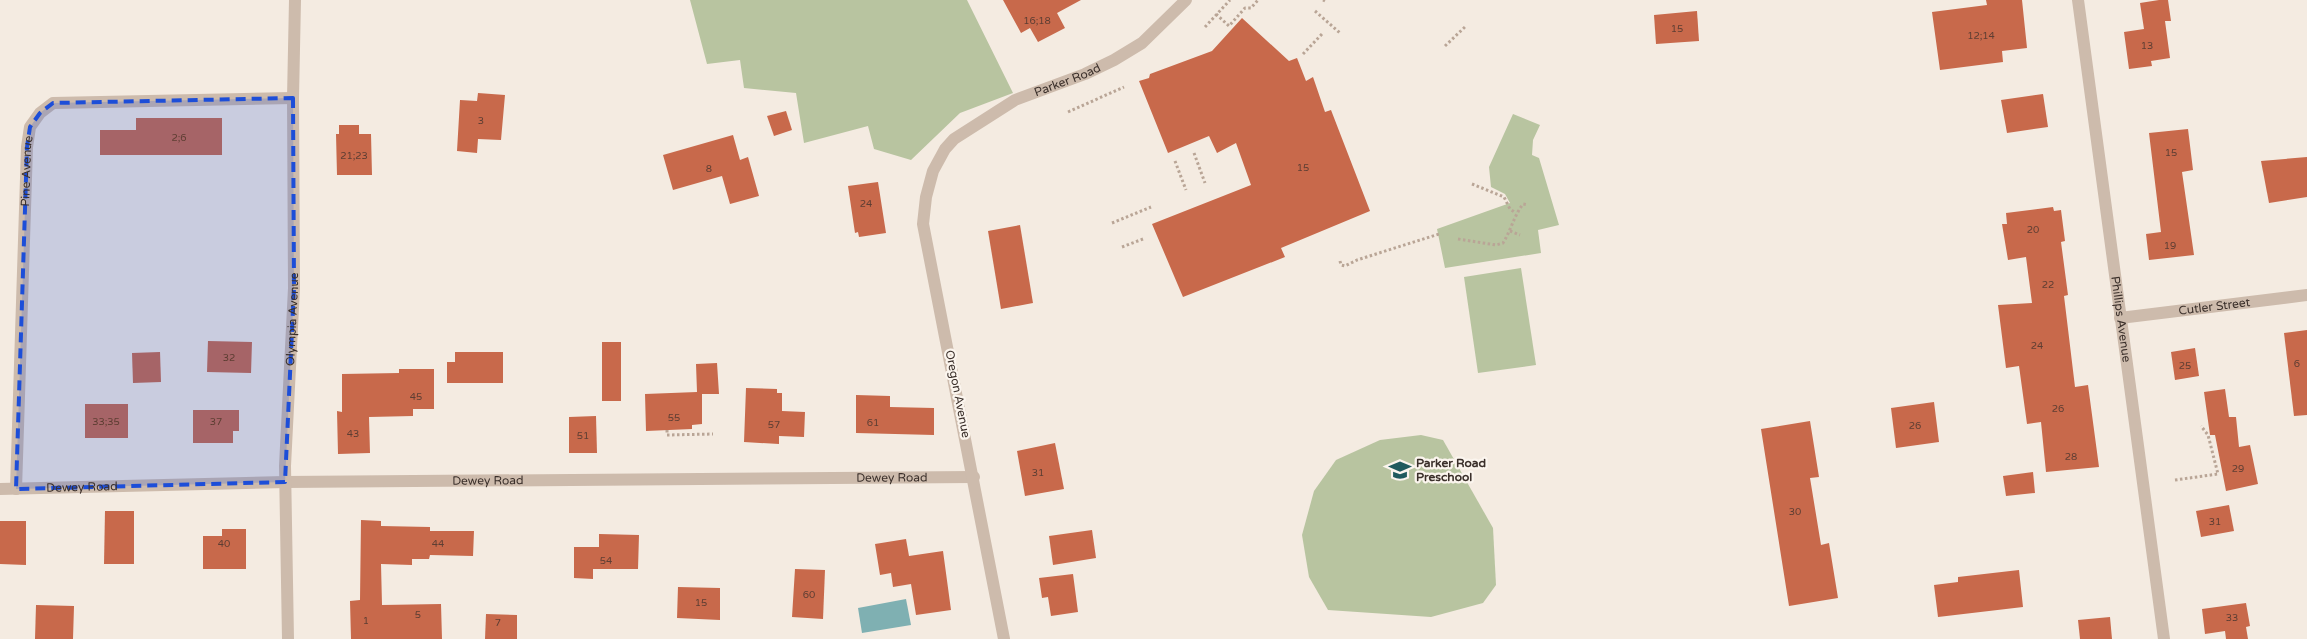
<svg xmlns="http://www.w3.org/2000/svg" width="2307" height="639" font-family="'Varela Round',sans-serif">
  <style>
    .green { fill: #b8c4a0 }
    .water { fill: #7fb0b2 }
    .building { fill: #c8694b }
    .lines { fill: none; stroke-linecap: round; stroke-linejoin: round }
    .path { stroke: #b9a596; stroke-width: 3; stroke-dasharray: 2.5 2.5; stroke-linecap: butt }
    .minor { stroke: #cdbbac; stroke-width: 12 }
    .marked { fill: #1d4ed8; fill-opacity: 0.2; stroke: #1d4ed8; stroke-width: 4; stroke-dasharray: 10 6; stroke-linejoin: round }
    .labels { text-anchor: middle; stroke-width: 4.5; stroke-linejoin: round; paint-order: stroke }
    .number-label { font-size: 10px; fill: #5e3e33 }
    .street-label { font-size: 12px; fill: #3b302b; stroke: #fbf5ee }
    .poi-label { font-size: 12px; font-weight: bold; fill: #3b302b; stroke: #fbf5ee; text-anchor: start }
  </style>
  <rect width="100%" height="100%" fill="#f4ebe1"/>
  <!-- green -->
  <g class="green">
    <polygon points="690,0 967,0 1013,93 960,113 911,160 874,149 868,126 804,143 796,93 744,88 740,60 707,64"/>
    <polygon points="1513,114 1540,125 1533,140 1532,155 1539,158 1559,225 1538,230 1541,253 1445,268 1437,229 1510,203 1505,194 1491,187 1489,167"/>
    <polygon points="1521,268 1536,365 1478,373 1464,277"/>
    <polygon points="1421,435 1443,440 1493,528 1496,585 1483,603 1431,617 1328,610 1309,577 1302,535 1314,491 1336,460 1380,440"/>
  </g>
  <!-- water -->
  <polygon class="water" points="906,599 911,625 862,633 858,608"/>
  <!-- building -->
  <g class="building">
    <polygon points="1003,0 1081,0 1057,13 1065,28 1038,42 1030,28 1021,33"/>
    <polygon points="1986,0 2022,0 2027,48 2002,51 2003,62 1940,70 1932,12 1987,5"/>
    <polygon points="2159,0 2168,0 2171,21 2165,21 2170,58 2151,61 2152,66 2129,69 2124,32 2144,29 2140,3"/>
    <polygon points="1697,11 1699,41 1656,44 1654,15"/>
    <polygon points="1242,18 1289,61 1297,58 1306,81 1313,77 1325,112 1331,110 1370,211 1281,248 1285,257 1183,297 1152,224 1251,185 1236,143 1217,153 1209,136 1168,153 1139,81 1149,78 1150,74 1212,51"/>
    <polygon points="478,93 505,95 501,140 478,139 477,153 457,151 460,100 477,101"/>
    <polygon points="2043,94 2048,127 2007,133 2001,100"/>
    <polygon points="786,111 792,130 774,136 767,116"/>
    <polygon points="136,118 222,118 222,155 100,155 100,130 136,130"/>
    <polygon points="339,125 359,125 359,134 371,134 372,175 337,175 336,134 339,134"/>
    <polygon points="2188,129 2193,170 2182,172 2194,255 2149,260 2146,234 2161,232 2149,133"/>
    <polygon points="733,135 740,160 748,157 759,196 730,204 722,176 673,190 663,155"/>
    <polygon points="2307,157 2307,197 2269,203 2261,161"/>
    <polygon points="878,182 886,233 859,237 858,232 855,233 848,186"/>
    <polygon points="2053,207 2054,211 2061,210 2065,241 2061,242 2068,295 2064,296 2075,387 2088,385 2099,467 2046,472 2041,422 2027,424 2019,366 2006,368 1998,305 2032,303 2026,257 2008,260 2002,224 2007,224 2006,213"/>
    <polygon points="1020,225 1033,303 1001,309 988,231"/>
    <polygon points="2307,330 2307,415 2294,416 2284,333"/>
    <polygon points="208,341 252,342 251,373 207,372"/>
    <rect x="602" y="342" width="19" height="59"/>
    <polygon points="2195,348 2199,376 2175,380 2171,352"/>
    <polygon points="160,352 161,382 133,383 132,353"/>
    <polygon points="455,352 503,352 503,383 447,383 447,362 455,362"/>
    <polygon points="717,363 719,394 702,394 702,424 692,425 692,429 646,431 645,394 697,392 696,364"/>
    <polygon points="399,369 434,369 434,409 413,409 413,416 369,417 370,453 338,454 337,411 342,412 342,374 399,373"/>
    <polygon points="746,388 777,389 777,393 782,393 782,411 805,412 804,437 779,436 779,444 744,442"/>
    <polygon points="2225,389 2229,417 2236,417 2239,447 2250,445 2258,484 2226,491 2215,435 2210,435 2204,392"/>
    <polygon points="856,395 890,396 890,407 934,408 934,435 856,433"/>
    <polygon points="1934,402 1939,442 1896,448 1891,408"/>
    <rect x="85" y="404" width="43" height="34"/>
    <polygon points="193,410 239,410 239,431 233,431 233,443 193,443"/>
    <polygon points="596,416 597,453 569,453 569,417"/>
    <polygon points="1810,421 1819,477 1810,478 1821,545 1829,543 1838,598 1789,606 1761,429"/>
    <polygon points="1055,443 1064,489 1025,496 1017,451"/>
    <polygon points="2033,472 2035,493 2006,496 2003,476"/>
    <polygon points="2229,505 2234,531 2201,537 2196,511"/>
    <polygon points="105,511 134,511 134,564 104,564"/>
    <polygon points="361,520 381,521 381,526 430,527 430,531 474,531 473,556 430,555 429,559 412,559 412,565 381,564 382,605 441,604 442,639 351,639 350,601 360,600"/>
    <polygon points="0,521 26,521 26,565 0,564"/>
    <polygon points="222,529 246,529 246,569 203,569 203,536 222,536"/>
    <polygon points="1092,530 1096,558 1053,565 1049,536"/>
    <polygon points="599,534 639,535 638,569 593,569 593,579 574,578 574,547 599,547"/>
    <polygon points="906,539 909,556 943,551 951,610 916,615 911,584 893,587 891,573 880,575 875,544"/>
    <polygon points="795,569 825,570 823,619 792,617"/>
    <polygon points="2019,570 2023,607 1938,617 1934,585 1958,582 1958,577"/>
    <polygon points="1073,574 1078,612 1051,616 1048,597 1042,598 1039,578"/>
    <polygon points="678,587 720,588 720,620 677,618"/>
    <polygon points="2246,603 2250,626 2246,627 2248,639 2226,639 2225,631 2205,634 2202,609"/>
    <polygon points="36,605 74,606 73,639 35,639"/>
    <polygon points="486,614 517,615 517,639 485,639"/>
    <polygon points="2110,617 2112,639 2080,639 2078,620"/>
  </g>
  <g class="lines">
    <!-- path -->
    <g class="path">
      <polyline points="1323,0 1325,1"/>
      <polyline points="1315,11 1340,33"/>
      <polyline points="1216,14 1229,26 1245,8 1251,8 1258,0"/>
      <polyline points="1205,27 1230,0"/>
      <polyline points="1445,46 1466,26"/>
      <polyline points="1303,54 1322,34"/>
      <polyline points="1068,112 1124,87"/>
      <polyline points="1194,153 1205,183"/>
      <polyline points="1175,161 1186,190"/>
      <polyline points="1472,184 1504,197 1510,209 1516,213"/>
      <polyline points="1112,223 1151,207"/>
      <polyline points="1510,231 1520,235"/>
      <path d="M 1458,239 L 1496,245 L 1503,243 C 1511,230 1514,216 1523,204 L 1528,205"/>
      <polyline points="1122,247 1143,239"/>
      <polyline points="1340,261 1341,265 1345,266 1357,260 1439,234"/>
      <polyline points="667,430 667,435 713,434"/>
      <polyline points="2175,480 2218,474 2208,435 2201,426"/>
    </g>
    <!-- minor -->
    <g class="minor">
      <path id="s1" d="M 2078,0 L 2164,639"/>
      <path id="s2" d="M 2120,318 L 2307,295"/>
      <path id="s3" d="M 0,489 L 285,482 L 974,477"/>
      <path id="s4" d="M 16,489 L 27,147 L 30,127 L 40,113 L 53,103 L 293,98"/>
      <path id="s5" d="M 288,639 L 285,466 L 294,288 L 293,98 L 295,0"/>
      <path id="s6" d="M 1004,639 L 923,224 L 926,197 L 933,171 L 945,149 L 954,139 L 1015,100 L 1085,74 L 1114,60 L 1142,43 L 1186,0"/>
    </g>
  </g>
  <!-- marked area -->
  <path class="marked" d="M 293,98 L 294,288 L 285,482 L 16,489 L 27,147 L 30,127 L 40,113 L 53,103 Z"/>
  <!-- icons -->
  <defs>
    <g id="school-bare" transform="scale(1.725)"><path d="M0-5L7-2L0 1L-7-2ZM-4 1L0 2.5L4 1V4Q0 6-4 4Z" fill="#1f5a5e" stroke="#fbf5ee" stroke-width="2.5" paint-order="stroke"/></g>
  </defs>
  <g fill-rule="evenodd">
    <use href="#school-bare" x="1400" y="470"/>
  </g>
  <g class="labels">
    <!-- number labels -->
    <g class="number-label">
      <text x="1037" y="24">16;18</text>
      <text x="1677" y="32">15</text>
      <text x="1981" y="39">12;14</text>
      <text x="2147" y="49">13</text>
      <text x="481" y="124">3</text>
      <text x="179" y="141">2;6</text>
      <text x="2171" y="156">15</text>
      <text x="354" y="159">21;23</text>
      <text x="1303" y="171">15</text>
      <text x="709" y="172">8</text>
      <text x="866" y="207">24</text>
      <text x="2033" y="233">20</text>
      <text x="2170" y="249">19</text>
      <text x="2048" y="288">22</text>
      <text x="2037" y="349">24</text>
      <text x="229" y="361">32</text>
      <text x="2297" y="367">6</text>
      <text x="2185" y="369">25</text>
      <text x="416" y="400">45</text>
      <text x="2058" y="412">26</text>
      <text x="674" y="421">55</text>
      <text x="106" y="425">33;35</text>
      <text x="216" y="425">37</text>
      <text x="873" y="426">61</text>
      <text x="774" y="428">57</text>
      <text x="1915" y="429">26</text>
      <text x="353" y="437">43</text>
      <text x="583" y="439">51</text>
      <text x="2071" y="460">28</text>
      <text x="2238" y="472">29</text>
      <text x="1038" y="476">31</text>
      <text x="1795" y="515">30</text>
      <text x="2215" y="525">31</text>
      <text x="224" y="547">40</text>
      <text x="438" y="547">44</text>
      <text x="606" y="564">54</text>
      <text x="809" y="598">60</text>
      <text x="701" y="606">15</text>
      <text x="418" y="618">5</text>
      <text x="2232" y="621">33</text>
      <text x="366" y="624">1</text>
      <text x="498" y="626">7</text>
    </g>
    <!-- street labels -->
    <g class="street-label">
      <text dy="4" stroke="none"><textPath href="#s6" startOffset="644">Parker Road</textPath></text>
      <text dy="4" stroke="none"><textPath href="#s4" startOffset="318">Pine Avenue</textPath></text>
      <text dy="4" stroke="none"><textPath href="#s2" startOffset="95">Cutler Street</textPath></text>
      <text dy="4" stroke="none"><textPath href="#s5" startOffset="320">Olympia Avenue</textPath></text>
      <text dy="4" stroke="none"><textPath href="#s1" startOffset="322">Phillips Avenue</textPath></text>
      <text transform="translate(958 394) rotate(79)" y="4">Oregon Avenue</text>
      <text dy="4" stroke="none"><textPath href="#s3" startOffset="892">Dewey Road</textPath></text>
      <text dy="4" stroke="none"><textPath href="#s3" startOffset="488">Dewey Road</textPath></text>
      <text dy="4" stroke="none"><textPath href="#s3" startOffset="82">Dewey Road</textPath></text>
    </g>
    <!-- poi labels -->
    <g class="poi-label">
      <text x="1416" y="467">Parker Road<tspan x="1416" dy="14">Preschool</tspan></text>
    </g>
  </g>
</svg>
